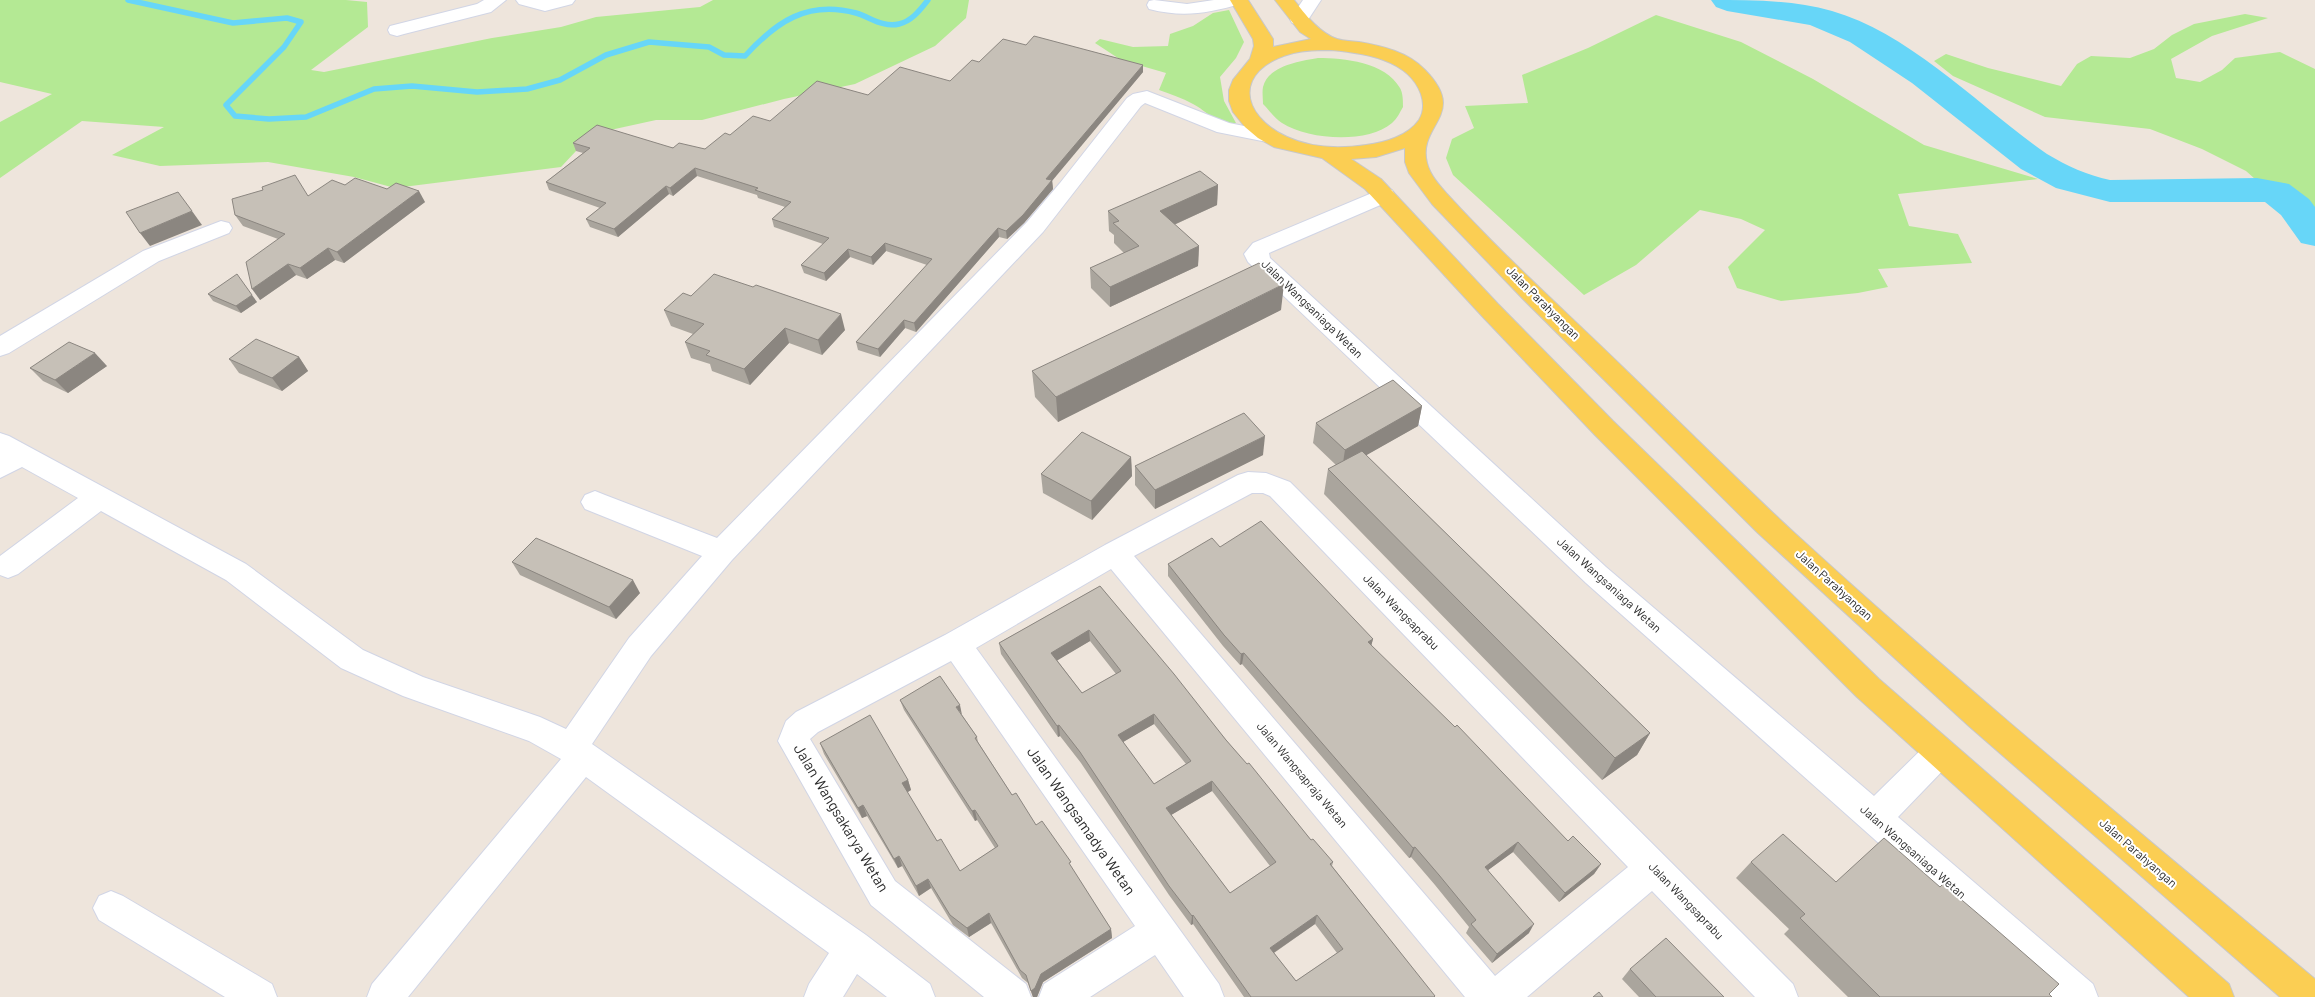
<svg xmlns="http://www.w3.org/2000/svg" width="2315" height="997" font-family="Barlow,sans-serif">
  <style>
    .green { fill: #b4e994 }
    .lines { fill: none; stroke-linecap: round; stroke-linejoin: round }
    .stream { stroke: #67d6f8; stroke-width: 5.5 }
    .river { fill: #67d6f8; fill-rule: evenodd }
    .minor-casing { stroke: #d1d5e5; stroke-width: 2 }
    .major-casing { stroke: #c8c8c8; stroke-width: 2 }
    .minor { fill: #fff; fill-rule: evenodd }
    .major { fill: #fbce53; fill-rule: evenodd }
    .wall { fill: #aaa59d; fill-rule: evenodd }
    .shaded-wall { fill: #8b8680 }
    .building { fill: #c6c0b7; stroke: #8b8680; fill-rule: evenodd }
    .labels { text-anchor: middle; stroke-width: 4; stroke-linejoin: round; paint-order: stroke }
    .street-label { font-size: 12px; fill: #2b2b2b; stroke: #fff }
    .near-street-label { font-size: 15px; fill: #2b2b2b; stroke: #fff }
  </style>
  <rect width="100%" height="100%" fill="#eee5dc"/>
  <!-- green -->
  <g class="green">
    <polygon points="0,0 346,0 367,2 368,27 311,70 324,72 492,38 561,27 596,17 700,7 713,0 969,0 966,18 935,46 855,84 784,99 702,120 656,120 592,134 561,167 395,188 354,177 268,162 160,166 112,155 164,127 82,121 0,178 0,122 52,94 0,82"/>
    <path d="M 1229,10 L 1244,42 L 1236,58 L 1220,77 L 1224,101 L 1236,123 C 1214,125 1209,112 1193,104 C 1182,98 1170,94 1159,90 L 1166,73 L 1121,60 L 1095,43 L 1100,39 L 1133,47 L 1168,46 L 1170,34 L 1193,26 L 1213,13 Z"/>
    <polygon points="2245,14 2268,18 2212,36 2171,59 2176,78 2200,82 2222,70 2235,58 2280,52 2315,69 2315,232 2246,171 2202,149 2150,129 2045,117 1953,76 1934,61 1946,54 1988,68 2061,86 2077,64 2091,56 2130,58 2154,49 2172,35 2194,24"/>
    <polygon points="1656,15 1741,42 1813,79 1924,145 2038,179 1898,194 1909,226 1958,234 1972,263 1878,269 1888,287 1858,293 1781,301 1737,288 1728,267 1765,230 1741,219 1700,210 1636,265 1584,295 1453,175 1446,158 1452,139 1474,128 1465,106 1528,103 1522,75 1588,48"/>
    <path d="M 1318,58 C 1344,58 1385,62 1400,88 C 1403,93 1403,101 1403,107 C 1400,112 1397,119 1392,123 C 1367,144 1309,140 1282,123 C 1275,119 1269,110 1263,104 C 1263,99 1262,92 1263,87 C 1268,66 1300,61 1318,58 Z"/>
  </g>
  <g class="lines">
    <!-- stream -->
    <path class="stream" d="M 128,0 L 233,23 L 287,18 L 301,22 L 284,47 L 226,105 L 235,116 L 269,119 L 306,117 L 374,89 L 412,86 L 477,92 L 527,89 L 560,80 L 606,55 L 649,42 L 709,47 L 724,55 L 745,56 C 776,22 807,0 856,13 C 870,17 883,28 899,24 C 912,21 920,10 928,0"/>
    <!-- river -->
    <path class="river" d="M 1711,0 C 1753,0 1792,0 1832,11 C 1910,33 1981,108 2047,154 C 2067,166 2087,175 2110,180 L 2257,178 L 2289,184 L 2309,199 L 2315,207 L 2315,246 L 2301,243 L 2281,215 L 2265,202 L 2110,202 L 2056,188 L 2021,169 L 1912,83 L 1850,42 L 1810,25 L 1727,11 L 1716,7 Z"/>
    <!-- minor casing -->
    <g class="minor-casing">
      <g id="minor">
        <polygon points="484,0 506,0 491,12 404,34 397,36 390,34 388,30 390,26 477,4"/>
        <polygon points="516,0 575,0 572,4 545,11 519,4"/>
        <path d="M 1154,0 L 1187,4 L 1214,0 L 1244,0 L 1241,4 C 1207,13 1184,18 1149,9 L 1147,5 L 1149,1 Z"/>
        <polygon points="1303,0 1321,0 1306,23 1299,25 1292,23 1290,19"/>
        <polygon points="1147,91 1229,123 1279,133 1282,137 1279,141 1272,143 1217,132 1145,103 1141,106 1043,232 732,560 651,656 592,744 866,935 930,984 935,997 887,997 857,974 843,997 804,997 809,984 829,953 586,777 408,997 367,997 372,984 561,759 529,741 403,696 341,668 226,580 101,511 18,574 8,578 0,575 0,556 78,498 22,467 0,478 0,433 9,436 246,564 363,650 423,677 540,717 566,729 629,638 702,556 585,509 581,502 585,495 595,491 605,495 717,538 1027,222 1060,183 1127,98 1133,94"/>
        <polygon points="1384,188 1392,190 1395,195 1392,200 1269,253 1270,258 1606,567 1874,796 1929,742 1940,738 1951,742 1956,752 1951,762 1898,817 2093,984 2098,997 2052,997 1586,583 1248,262 1244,254 1253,243"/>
        <polygon points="221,221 229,223 232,228 229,233 159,261 9,353 0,356 0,336 143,251"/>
        <path d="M 1248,472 L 1266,473 L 1290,482 L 1793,984 L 1798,997 L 1755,997 L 1652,891 L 1527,997 L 1465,997 L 1111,569 L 976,648 L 1219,984 L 1224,997 L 1184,997 L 1155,955 L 1090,997 L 1039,997 L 1044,984 L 1135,926 L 951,661 L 818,732 L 810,739 L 895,881 L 1026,984 L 1031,997 L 984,997 L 871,905 L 778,741 L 786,721 L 796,712 L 945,635 L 1105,545 L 1238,475 ZM 1252,493 L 1263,493 L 1270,496 L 1628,867 L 1495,976 L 1134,556 Z"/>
        <polygon points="111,891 123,896 272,984 277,997 225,997 99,920 93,908 99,896"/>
      </g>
    </g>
    <!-- major casing -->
    <g class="major-casing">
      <path id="major" d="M 1230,0 L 1248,0 L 1273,39 L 1273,47 L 1311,39 L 1300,32 L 1275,0 L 1294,0 C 1305,14 1319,33 1337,39 C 1343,41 1352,41 1359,42 C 1382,46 1408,52 1425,70 C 1469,115 1417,124 1427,163 C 1430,175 1439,185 1447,194 C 1506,259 1573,318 1636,380 C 1691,433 1744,487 1800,538 C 1967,691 2142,834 2315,979 L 2315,997 L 2280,997 L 1970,727 L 1758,533 L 1523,299 L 1432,204 L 1409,173 L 1405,162 L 1405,148 L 1376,157 L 1351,159 L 1381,179 L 1498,304 L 1613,421 L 1879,679 L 2229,984 L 2234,997 L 2189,997 L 1857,697 L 1595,435 L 1482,316 L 1365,189 L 1322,158 L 1274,147 L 1258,138 L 1245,127 L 1233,112 L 1229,101 L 1229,90 L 1233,80 L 1250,59 L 1254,46 L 1253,39 ZM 1331,50 C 1363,53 1409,59 1421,94 C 1424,103 1424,112 1419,120 C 1408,136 1384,143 1366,145 C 1340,149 1311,148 1287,137 C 1239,115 1234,70 1290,54 C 1303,50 1317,50 1331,50 Z"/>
    </g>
    <!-- minor -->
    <use href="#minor" class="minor"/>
    <!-- major -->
    <use href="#major" class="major"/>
  </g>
  <!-- wall -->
  <g class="wall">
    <polygon points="1026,45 1143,65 1143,72 1052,180 1053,189 1024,223 1007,239 999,237 916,332 905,328 880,357 858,350 856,342 927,265 886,251 873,265 850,257 826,281 804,273 801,265 823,244 774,227 772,219 785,207 758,198 757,195 697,176 673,196 669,194 618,237 590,227 586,219 600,208 549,190 546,182 583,153 576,151 573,143 705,149 730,135 770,121 868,95 950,81 979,62"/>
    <polygon points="345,185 387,189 425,202 344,263 335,260 307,279 296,275 260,300 278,239 243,226 235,215 308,196"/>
    <polygon points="1218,185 1217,205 1174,225 1199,246 1198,266 1110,307 1091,288 1090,268 1124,253 1114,243 1114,235 1109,231 1108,211"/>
    <polygon points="208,294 257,302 241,313 213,301"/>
    <polygon points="691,296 845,330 822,355 789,343 750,385 712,371 710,364 691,358 685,342 693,334 671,326 664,310"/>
    <polygon points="1281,310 1058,422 1035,397 1032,371"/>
    <polygon points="299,357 308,371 282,391 239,373 229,359"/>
    <polygon points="107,366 68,393 43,381 30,368"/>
    <polygon points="1422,406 1418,426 1366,455 1650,733 1637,755 1602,780 1324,494 1328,469 1336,465 1313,443 1316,423"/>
    <polygon points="1263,455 1155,509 1135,485 1135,466"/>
    <polygon points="1131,457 1132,476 1092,520 1043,493 1041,474"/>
    <polygon points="1220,547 1373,639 1371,646 1568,841 1601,864 1594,874 1559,902 1513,852 1488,870 1529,933 1492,963 1466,933 1469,927 1435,885 1411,857 1409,858 1242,664 1240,665 1223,646 1168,576 1168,564"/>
    <polygon points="512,562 640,593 616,619 520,575"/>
    <path d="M 1100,586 L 1226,740 L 1311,840 L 1333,862 L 1332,866 L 1435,997 L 1244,997 L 1193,924 L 1191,925 L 1169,895 L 1081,763 L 1060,736 L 1058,737 L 1001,654 L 999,643 ZM 1090,641 L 1116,674 L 1082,693 L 1057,660 ZM 1154,724 L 1186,764 L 1154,784 L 1123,742 ZM 1212,791 L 1270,866 L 1230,893 L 1171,815 ZM 1315,924 L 1337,953 L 1296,981 L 1274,953 Z"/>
    <polygon points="900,700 962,715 977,737 978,742 1012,795 1036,825 1071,867 1111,929 1112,938 1043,982 1037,997 1033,997 1028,983 1022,978 991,923 969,937 953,925 931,888 919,896 902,866 898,868 867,816 862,818 824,754 820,743 908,780 911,790 907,792 937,841 960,871 995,848 977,820 975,821 904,710"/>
    <polygon points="1751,862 2049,994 2052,997 1848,997 1784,934 1789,929 1736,878"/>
    <polygon points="1630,969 1724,997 1639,997 1622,979"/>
  </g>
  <!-- shaded-wall -->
  <g class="shaded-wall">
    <polygon points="1143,65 1143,72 1047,187 1046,179"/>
    <polygon points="695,168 697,176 673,196 670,188"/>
    <polygon points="1052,180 1053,189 1024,223 1007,239 1006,231"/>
    <polygon points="1218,185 1217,205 1160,231 1160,211"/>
    <polygon points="666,186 669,194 618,237 614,229"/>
    <polygon points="419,191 425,202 344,263 337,252"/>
    <polygon points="192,211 202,225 150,246 140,233"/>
    <polygon points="998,228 999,237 916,332 914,323"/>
    <polygon points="885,243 886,251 873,265 871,257"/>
    <polygon points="1199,246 1198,266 1110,307 1110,287"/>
    <polygon points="328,248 335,260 307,279 300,268"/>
    <polygon points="848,249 850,257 826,281 824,273"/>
    <polygon points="288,264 296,275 260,300 252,289"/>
    <polygon points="1284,284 1281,310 1058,422 1056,397"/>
    <polygon points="252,295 257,302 241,313 236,306"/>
    <polygon points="841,314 845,330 822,355 818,340"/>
    <polygon points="904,320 905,328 880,357 878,349"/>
    <polygon points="785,328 789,343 750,385 744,369"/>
    <polygon points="95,353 107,366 68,393 55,380"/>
    <polygon points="299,357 308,371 282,391 272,378"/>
    <polygon points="1422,406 1418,426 1342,469 1345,450"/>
    <polygon points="1265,436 1263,455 1155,509 1155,490"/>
    <polygon points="1131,457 1132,476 1092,520 1091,501"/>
    <polygon points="633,580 640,593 616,619 609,607"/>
    <polygon points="1089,630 1090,641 1053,663 1051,653"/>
    <polygon points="1373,639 1370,650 1368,642"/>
    <polygon points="1244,653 1242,664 1240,665 1241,654"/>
    <polygon points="960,705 962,715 956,707"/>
    <polygon points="1154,714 1154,724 1118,745 1118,735"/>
    <polygon points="1059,725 1060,736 1058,737 1057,726"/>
    <polygon points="1650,733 1637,755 1602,780 1615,758"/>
    <polygon points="908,780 911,790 905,794 902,783"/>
    <polygon points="1212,781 1212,791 1166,818 1166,808"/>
    <polygon points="863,805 867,816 862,818 858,808"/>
    <polygon points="975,810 977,820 975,821 972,811"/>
    <polygon points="1518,842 1513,852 1480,876 1485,867"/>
    <polygon points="1415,847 1411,857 1409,858 1413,848"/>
    <polygon points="899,856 902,866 898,868 894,859"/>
    <polygon points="1601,864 1594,874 1559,902 1565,893"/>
    <polygon points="928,879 931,888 919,896 916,886"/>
    <polygon points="989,913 991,923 969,937 967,928"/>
    <polygon points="1193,915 1193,924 1191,925 1192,916"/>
    <polygon points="1317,915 1315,924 1269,956 1270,948"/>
    <polygon points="1534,924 1529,933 1492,963 1497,954"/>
    <polygon points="1111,929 1112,938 1043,982 1037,997 1033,997 1031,991 1041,974"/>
  </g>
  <!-- building -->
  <g class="building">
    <polygon points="1034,36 1143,65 1046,179 1052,180 1023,215 1006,231 998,228 914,323 904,320 878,349 856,342 932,259 885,243 871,257 848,249 824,273 801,265 829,238 772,219 791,202 755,190 758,188 695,168 670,188 666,186 614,229 586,219 606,203 546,182 590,148 573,143 597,125 673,148 679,143 705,149 725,133 730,135 753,116 770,121 817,81 868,95 900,67 950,81 972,60 979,62 1003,39 1026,45"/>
    <polygon points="1200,171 1218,185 1160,211 1199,246 1110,287 1090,268 1139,246 1113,223 1119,221 1108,211"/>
    <polygon points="295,175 308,196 332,180 345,185 355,178 387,189 396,183 419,191 337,252 328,248 300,268 288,264 252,289 246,262 285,234 235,215 232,199 263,190 262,187"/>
    <polygon points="178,192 192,211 140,233 126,212"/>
    <polygon points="1259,263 1284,284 1056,397 1032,371"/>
    <polygon points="237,274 252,295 236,306 208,294"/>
    <polygon points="714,274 753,287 756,285 841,314 818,340 785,328 744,369 706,355 710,351 685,342 704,324 664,310 683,293 691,296"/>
    <polygon points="256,339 299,357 272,378 229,359"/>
    <polygon points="69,342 95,353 55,380 30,368"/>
    <polygon points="1393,380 1422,406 1345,450 1316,423"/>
    <polygon points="1244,413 1265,436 1155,490 1135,466"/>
    <polygon points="1082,432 1131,457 1091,501 1041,474"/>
    <polygon points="1362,451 1650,733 1615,758 1328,469"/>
    <polygon points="1261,521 1373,639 1368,642 1455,727 1457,725 1568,841 1573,836 1601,864 1565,893 1518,842 1485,867 1534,924 1497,954 1471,924 1476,920 1439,875 1415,847 1413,848 1244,653 1241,654 1224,635 1168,564 1212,538 1220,547"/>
    <polygon points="536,538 633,580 609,607 512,562"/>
    <path d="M 1100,586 L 1174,674 L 1226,740 L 1247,764 L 1249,763 L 1311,840 L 1313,839 L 1333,862 L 1330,864 L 1435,996 L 1434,997 L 1251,997 L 1193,915 L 1192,916 L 1169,886 L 1080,752 L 1059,725 L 1057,726 L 999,643 ZM 1089,630 L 1121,671 L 1082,693 L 1051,653 ZM 1154,714 L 1191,761 L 1154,784 L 1118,735 ZM 1212,781 L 1276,862 L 1230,893 L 1166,808 ZM 1317,915 L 1343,949 L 1296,981 L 1270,948 Z"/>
    <polygon points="940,676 960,705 956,707 977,737 975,738 1012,795 1016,793 1036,825 1042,821 1071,862 1069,863 1111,929 1041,974 1035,988 1031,991 1026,975 1020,970 989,913 967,928 950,915 928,879 916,886 899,856 894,859 863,805 858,808 820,743 870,715 908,780 902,783 937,841 941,839 960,871 998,846 975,810 972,811 900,700"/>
    <polygon points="1783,834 1836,882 1884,838 1940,887 1943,884 1990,924 2059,984 2049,994 2052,997 1880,997 1800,918 1805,914 1751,862"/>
    <polygon points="1666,938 1724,997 1656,997 1630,969"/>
    <polygon points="1599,992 1603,997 1593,997"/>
  </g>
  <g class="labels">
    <!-- street labels -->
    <g class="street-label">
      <text transform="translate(1543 303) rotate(45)" y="4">Jalan Parahyangan</text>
      <text transform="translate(1312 309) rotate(44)" y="4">Jalan Wangsaniaga Wetan</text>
      <text transform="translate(1609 585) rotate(42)" y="4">Jalan Wangsaniaga Wetan</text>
      <text transform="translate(1834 585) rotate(42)" y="4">Jalan Parahyangan</text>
      <text transform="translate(1401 612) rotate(45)" y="4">Jalan Wangsaprabu</text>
      <text transform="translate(1302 775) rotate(50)" y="4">Jalan Wangsapraja Wetan</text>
      <text transform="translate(1913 852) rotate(41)" y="4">Jalan Wangsaniaga Wetan</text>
      <text transform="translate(2138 853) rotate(41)" y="4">Jalan Parahyangan</text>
      <text transform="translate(1686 901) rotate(46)" y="4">Jalan Wangsaprabu</text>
    </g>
    <!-- near-street labels -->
    <g class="near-street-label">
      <text transform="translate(841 818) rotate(59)" y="5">Jalan Wangsakarya Wetan</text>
      <text transform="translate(1081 821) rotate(55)" y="5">Jalan Wangsamadya Wetan</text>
    </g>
  </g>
</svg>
